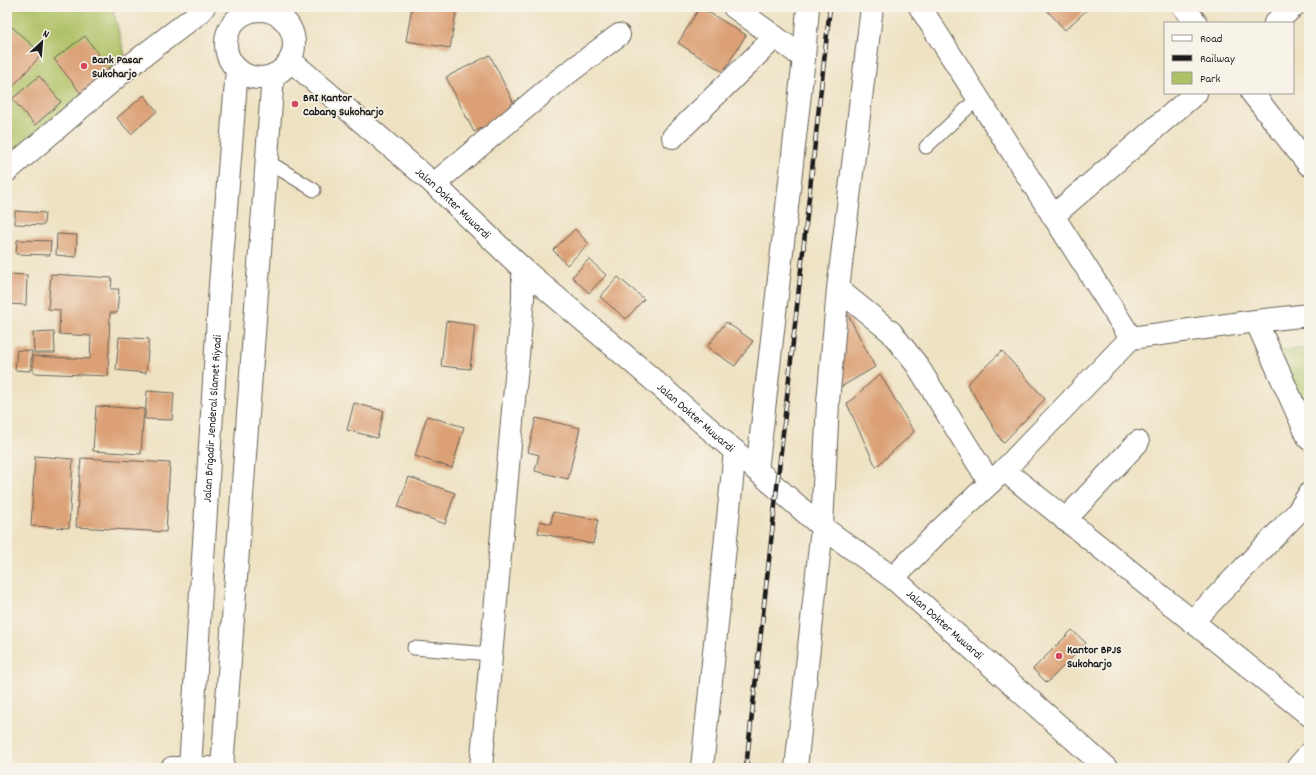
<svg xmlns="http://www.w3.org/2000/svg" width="1316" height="775" font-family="Dekko,sans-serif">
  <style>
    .green { fill: #afc165; stroke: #666e40 }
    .building { fill: #dba074 }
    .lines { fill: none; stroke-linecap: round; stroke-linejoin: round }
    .lane-casing { stroke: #666156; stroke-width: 15 }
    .street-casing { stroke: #666156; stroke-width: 24 }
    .secondary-casing { stroke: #666156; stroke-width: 24 }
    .lane { stroke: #fff; stroke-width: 13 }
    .street { stroke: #fff; stroke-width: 22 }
    .secondary { stroke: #fff; stroke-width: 22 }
    .rail-casing { stroke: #1c1c1c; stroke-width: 4.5 }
    .rail { stroke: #f7f3e8; stroke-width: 3; stroke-dasharray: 9; stroke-linecap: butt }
    .poi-dot { fill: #d1495b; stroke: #f7f3e8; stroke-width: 1.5 }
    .labels { text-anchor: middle; stroke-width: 3.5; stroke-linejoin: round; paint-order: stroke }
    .poi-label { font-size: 12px; font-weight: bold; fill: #1c1c1c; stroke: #f7f3e8; text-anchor: start }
    .street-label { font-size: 12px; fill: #1c1c1c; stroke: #f7f3e8 }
  </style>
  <rect width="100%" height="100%" fill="#f7f3e8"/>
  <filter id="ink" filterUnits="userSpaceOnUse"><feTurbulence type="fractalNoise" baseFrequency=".025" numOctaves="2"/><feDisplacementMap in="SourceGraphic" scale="8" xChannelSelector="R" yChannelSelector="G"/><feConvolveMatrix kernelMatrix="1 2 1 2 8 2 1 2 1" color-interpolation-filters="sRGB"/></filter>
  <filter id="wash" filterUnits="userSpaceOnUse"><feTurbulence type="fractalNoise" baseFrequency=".012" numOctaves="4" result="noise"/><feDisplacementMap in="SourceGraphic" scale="16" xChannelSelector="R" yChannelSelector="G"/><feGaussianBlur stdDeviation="0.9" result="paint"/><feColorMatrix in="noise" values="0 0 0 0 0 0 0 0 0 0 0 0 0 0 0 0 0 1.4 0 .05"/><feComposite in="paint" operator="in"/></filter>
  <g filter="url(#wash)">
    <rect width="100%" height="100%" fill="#eee2c3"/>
    <!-- green -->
    <g class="green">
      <polygon points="7,7 112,7 125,55 7,166"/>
      <polygon points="1309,348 1309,430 1292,421 1255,353"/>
    </g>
    <g id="blocks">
      <!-- building -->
      <g class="building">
        <polygon points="412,7 457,7 450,48 406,41"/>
        <polygon points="700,7 746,35 723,72 678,43"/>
        <polygon points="1044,7 1090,7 1065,30"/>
        <polygon points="12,27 42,54 7,93 7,33"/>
        <polygon points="85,36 113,74 83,96 54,59"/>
        <polygon points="490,55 517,110 474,132 446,77"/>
        <polygon points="39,76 61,102 35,125 12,99"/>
        <polygon points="144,95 157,111 131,134 117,118"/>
        <polygon points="15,211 45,213 44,225 15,224"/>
        <polygon points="575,229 589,244 567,265 553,250"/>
        <polygon points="57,234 77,235 76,257 56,255"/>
        <polygon points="17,240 51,241 50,255 16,254"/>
        <polygon points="589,259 606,275 589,293 572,277"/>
        <polygon points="7,274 27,275 26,305 7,304"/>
        <polygon points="51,274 112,278 111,289 119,289 117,313 110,313 108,376 33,373 33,356 90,359 91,336 59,334 60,310 48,309"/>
        <polygon points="618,277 644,299 626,319 600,297"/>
        <polygon points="847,313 875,367 834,391"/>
        <polygon points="446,321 475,325 470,369 441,366"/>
        <polygon points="726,322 753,341 735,366 707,347"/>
        <polygon points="54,332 55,353 34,353 33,333"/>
        <polygon points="119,337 149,339 146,373 116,370"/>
        <polygon points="17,350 32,351 30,371 15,370"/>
        <polygon points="1002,351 1045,399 1003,443 967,384"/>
        <polygon points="880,374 914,432 876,467 847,404"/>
        <polygon points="147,391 174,393 172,420 145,419"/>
        <polygon points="354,403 384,411 377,438 347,430"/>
        <polygon points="96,406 144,409 141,454 93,451"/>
        <polygon points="427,416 464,427 452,468 415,456"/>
        <polygon points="536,418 580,428 568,479 535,471 539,455 528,452"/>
        <polygon points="35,456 73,459 69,528 31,526"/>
        <polygon points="81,458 170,463 166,532 76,527"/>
        <polygon points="409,477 455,493 445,524 398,507"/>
        <polygon points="553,512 598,520 593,544 538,533 540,521 551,524"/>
        <polygon points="1072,630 1086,643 1047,683 1033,669"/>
      </g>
    </g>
  </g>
  <g filter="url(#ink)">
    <use href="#blocks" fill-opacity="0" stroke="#666156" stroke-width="1"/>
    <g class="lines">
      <!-- lane casing -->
      <g class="lane-casing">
        <g id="lane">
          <polyline points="926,147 978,98"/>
          <polyline points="267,161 314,190"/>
          <polyline points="414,648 491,654"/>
        </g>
      </g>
      <!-- street casing -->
      <g class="street-casing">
        <g id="street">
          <polyline points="734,7 804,58"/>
          <polyline points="920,7 1131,338"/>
          <polyline points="1184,7 1196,23"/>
          <polyline points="1275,23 1293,7"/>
          <polyline points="1252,93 1309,165"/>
          <polyline points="673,137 775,37"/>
          <polyline points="434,184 560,79 619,35"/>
          <polyline points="1053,216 1196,93"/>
          <polyline points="838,289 891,332 917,365 990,483"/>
          <polyline points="1256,321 1309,439"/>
          <polyline points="1004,470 1309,715"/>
          <polyline points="757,471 804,58 808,7"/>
          <polyline points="1065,520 1138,442"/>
          <polyline points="893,578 942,528 1004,470 1131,338 1256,321 1309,315"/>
          <polyline points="1192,622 1297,513 1309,494"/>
          <polyline points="172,768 208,768"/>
          <polyline points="481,768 523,299 523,269"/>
          <polyline points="702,768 735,451"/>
          <polyline points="796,768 822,527 828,402 838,289 872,7"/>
          <polyline points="1297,768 1309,754"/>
        </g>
      </g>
      <!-- secondary casing -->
      <g class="secondary-casing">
        <g id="secondary">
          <circle cx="260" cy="44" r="34"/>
          <path id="s1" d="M 290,60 L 434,184 L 523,269 L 636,365 L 822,527 L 893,578 L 1106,768"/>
          <polyline points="7,171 131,65 199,13 204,7"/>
          <path id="s2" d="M 190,768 L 220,285 L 237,69"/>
          <polyline points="222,768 273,75"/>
        </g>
      </g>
      <!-- lane -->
      <use href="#lane" class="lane"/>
      <!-- street -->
      <use href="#street" class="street"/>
      <!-- secondary -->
      <use href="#secondary" class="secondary"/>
      <!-- rail casing -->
      <g class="rail-casing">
        <polyline id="rail" points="746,768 830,7"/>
      </g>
      <!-- rail -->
      <use href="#rail" class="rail"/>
    </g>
  </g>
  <!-- markers -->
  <g class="poi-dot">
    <circle cx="84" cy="66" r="4"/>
    <circle cx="295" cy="104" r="4"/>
    <circle cx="1059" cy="656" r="4"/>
  </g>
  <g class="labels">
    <!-- poi labels -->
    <g class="poi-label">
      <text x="92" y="63">Bank Pasar<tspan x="92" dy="14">Sukoharjo</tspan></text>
      <text x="303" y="101">BRI Kantor<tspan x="303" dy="14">Cabang Sukoharjo</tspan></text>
      <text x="1067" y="653">Kantor BPJS<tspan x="1067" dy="14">Sukoharjo</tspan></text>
    </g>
    <!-- street labels -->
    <g class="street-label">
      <text dy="4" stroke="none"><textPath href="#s1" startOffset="217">Jalan Dokter Muwardi</textPath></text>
      <text dy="4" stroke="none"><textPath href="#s1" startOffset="541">Jalan Dokter Muwardi</textPath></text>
      <text dy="4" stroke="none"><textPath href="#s2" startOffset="350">Jalan Brigadir Jenderal Slamet Riyadi</textPath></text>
      <text dy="4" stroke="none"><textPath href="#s1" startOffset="865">Jalan Dokter Muwardi</textPath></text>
    </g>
  </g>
  <!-- margin -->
  <rect width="1316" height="775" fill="none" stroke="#f7f3e8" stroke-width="24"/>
  <!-- legend -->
  <rect x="1164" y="22" width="130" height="72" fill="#f7f3e8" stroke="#9f9d96"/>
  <rect x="1172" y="35" width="20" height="6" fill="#ffffff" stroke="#9f9d96"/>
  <text x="1200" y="42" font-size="12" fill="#1c1c1c">Road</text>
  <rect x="1172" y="55" width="20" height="6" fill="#1c1c1c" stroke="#9f9d96"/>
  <text x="1200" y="62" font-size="12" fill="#1c1c1c">Railway</text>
  <rect x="1172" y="72" width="20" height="12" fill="#afc165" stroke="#9f9d96"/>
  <text x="1200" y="82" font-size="12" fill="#1c1c1c">Park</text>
  <!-- north arrow -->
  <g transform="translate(42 42) rotate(26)" stroke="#f7f3e8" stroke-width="3" paint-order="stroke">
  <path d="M0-3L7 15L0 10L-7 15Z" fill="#1c1c1c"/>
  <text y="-6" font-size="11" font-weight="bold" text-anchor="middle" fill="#1c1c1c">N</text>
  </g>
</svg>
